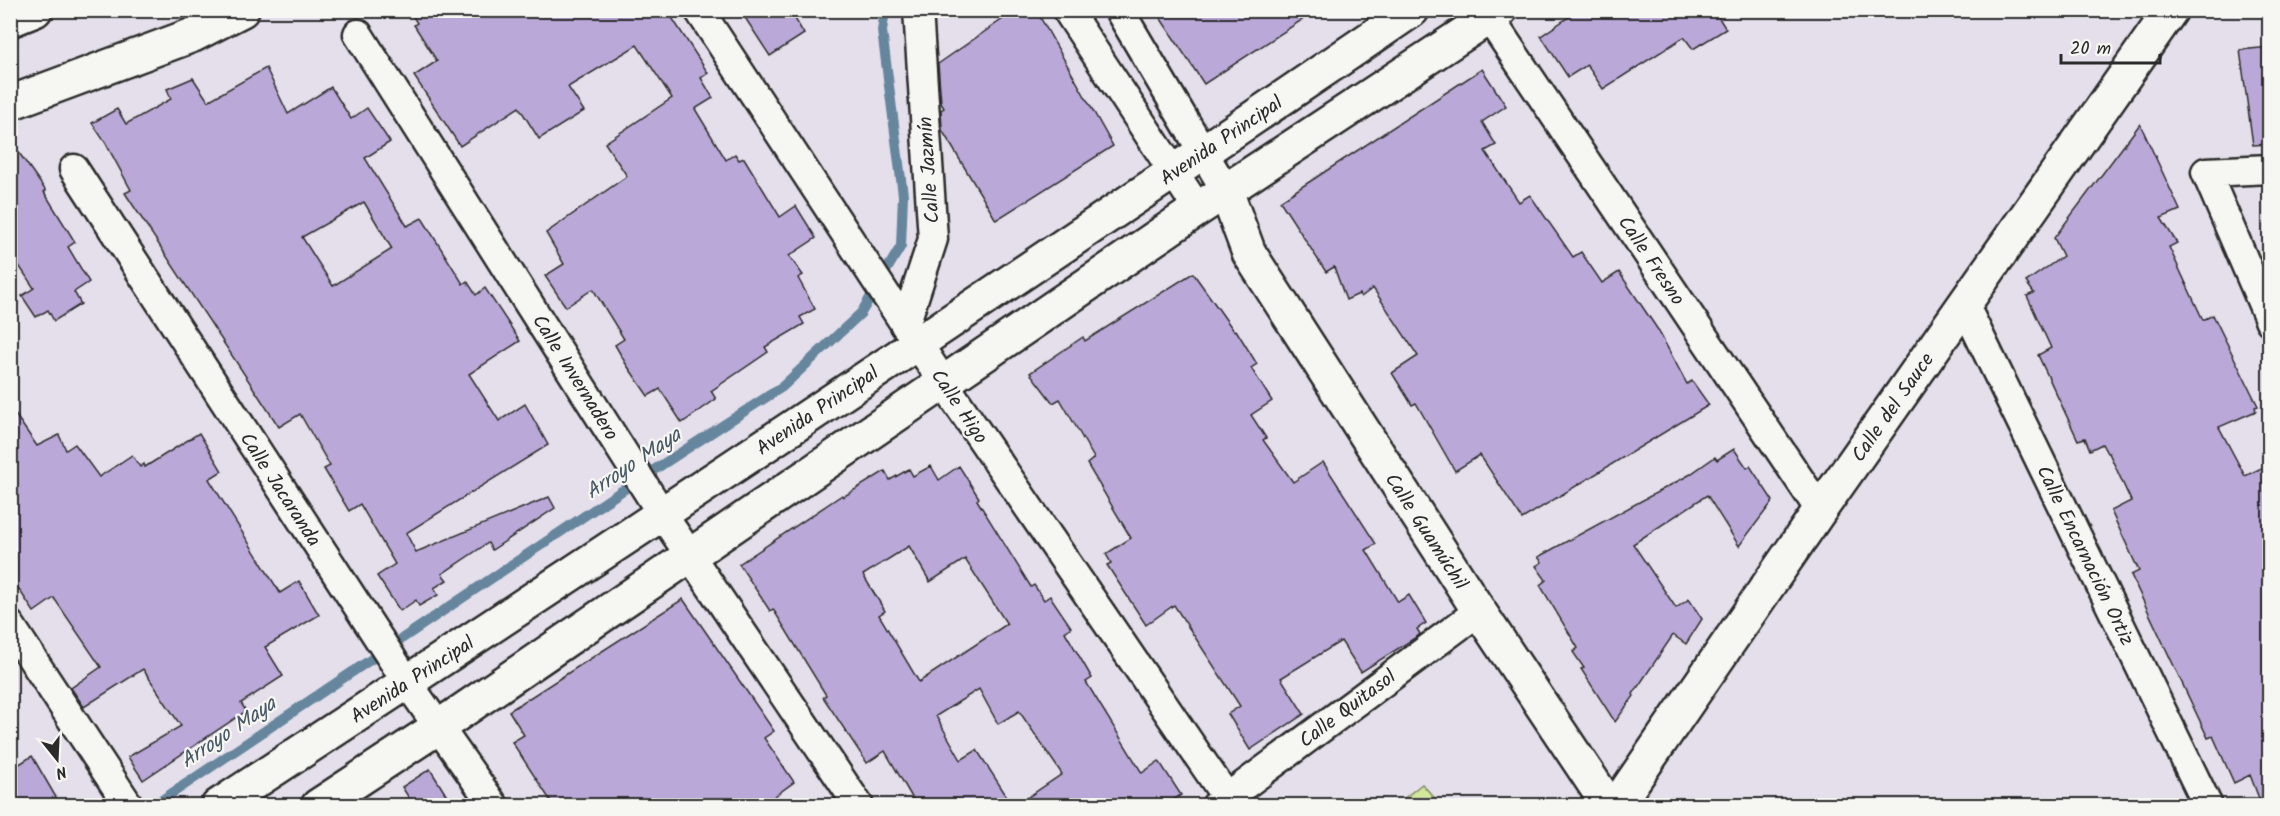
<svg xmlns="http://www.w3.org/2000/svg" width="2280" height="816" font-family="Kalam,sans-serif">
  <style>
    .green { fill: #d1e89d; stroke: #7e8a64; stroke-width: 1.5 }
    .lines { fill: none; stroke-linecap: round; stroke-linejoin: round }
    .stream { stroke: #66869e; stroke-width: 10 }
    .building { fill: #baa8d8; stroke: #2b2b2b; stroke-width: 1.5; fill-rule: evenodd }
    .minor-casing { stroke: #2b2b2b; stroke-width: 33 }
    .tertiary-casing { stroke: #2b2b2b; stroke-width: 38 }
    .primary-casing { stroke: #2b2b2b; stroke-width: 38 }
    .minor { stroke: #f6f6f2; stroke-width: 28 }
    .tertiary { stroke: #f6f6f2; stroke-width: 33 }
    .primary { stroke: #f6f6f2; stroke-width: 33 }
    .labels { text-anchor: middle; stroke-width: 4.5; stroke-linejoin: round; paint-order: stroke }
    .street-label { font-size: 20px; fill: #2b2b2b; stroke: #f6f6f2 }
    .water-label { font-size: 21px; font-style: italic; fill: #485865; stroke: #f6f6f2 }
  </style>
  <rect width="100%" height="100%" fill="#e4dfea"/>
  <filter id="ink" filterUnits="userSpaceOnUse"><feTurbulence type="fractalNoise" baseFrequency=".0167" numOctaves="2"/><feDisplacementMap in="SourceGraphic" scale="12" xChannelSelector="R" yChannelSelector="G"/><feConvolveMatrix kernelMatrix="1 2 1 2 8 2 1 2 1" color-interpolation-filters="sRGB"/></filter>
  <g filter="url(#ink)">
    <!-- green -->
    <polygon class="green" points="1422,784 1441,805 1396,805"/>
    <g class="lines">
      <!-- stream -->
      <polyline class="stream" points="153,806 623,490 782,387 861,313 901,246 903,195 882,31 885,10"/>
    </g>
    <!-- building -->
    <g class="building">
      <polygon points="409,10 667,10 708,73 701,78 713,98 695,109 726,160 735,154 739,160 744,158 780,217 796,206 816,238 789,256 803,275 798,278 815,309 800,317 804,324 765,347 768,352 711,391 716,399 682,423 660,389 648,396 626,364 615,345 624,339 593,289 566,307 545,276 564,264 546,233 627,176 605,143 672,98 637,45 568,87 584,111 539,139 519,107 460,146 414,76 437,61 414,25 417,23"/>
      <polygon points="740,10 790,10 804,34 770,56"/>
      <polygon points="1016,10 1036,10 1113,146 996,220 942,130 941,110 944,108 941,103 938,64"/>
      <polygon points="1155,10 1317,10 1204,84"/>
      <polygon points="1579,10 1724,10 1717,15 1726,29 1693,49 1684,37 1603,89 1587,65 1568,77 1541,36"/>
      <polygon points="2270,47 2270,144 2253,145 2240,50"/>
      <path d="M 266,68 L 288,114 L 331,87 L 351,119 L 367,108 L 390,142 L 365,158 L 407,226 L 422,218 L 463,284 L 467,281 L 476,295 L 485,288 L 520,341 L 469,374 L 499,421 L 525,404 L 548,445 L 406,533 L 416,552 L 549,497 L 555,508 L 492,550 L 488,543 L 442,574 L 447,580 L 434,588 L 438,595 L 419,606 L 416,600 L 400,611 L 377,576 L 395,564 L 360,504 L 349,511 L 324,469 L 330,466 L 300,414 L 279,427 L 125,193 L 131,190 L 105,142 L 92,123 L 117,109 L 126,124 L 171,99 L 167,89 L 193,78 L 208,101 ZM 364,202 L 392,249 L 333,286 L 302,237 Z"/>
      <polygon points="1482,69 1506,106 1482,122 1496,145 1485,151 1519,202 1530,195 1573,257 1581,252 1602,283 1619,272 1658,330 1687,384 1692,381 1709,405 1522,519 1480,455 1455,471 1416,403 1412,405 1392,373 1418,356 1373,288 1361,297 1359,294 1346,300 1334,267 1326,272 1280,201"/>
      <polygon points="2140,124 2180,210 2161,218 2177,243 2169,247 2203,320 2213,315 2258,406 2255,407 2256,411 2219,427 2245,476 2270,464 2270,806 2262,806 2250,775 2234,783 2213,736 2208,738 2131,575 2139,571 2111,511 2131,501 2109,453 2107,453 2102,444 2090,450 2085,438 2078,440 2038,355 2051,348 2027,296 2034,293 2026,282 2063,256 2054,238"/>
      <polygon points="10,140 46,191 44,192 75,242 68,247 89,282 74,292 81,304 54,321 48,310 36,317 22,296 34,288 10,252"/>
      <polygon points="1193,273 1234,331 1236,330 1257,364 1251,368 1272,401 1251,415 1266,438 1263,440 1293,482 1323,462 1376,544 1366,550 1398,602 1409,595 1426,623 1417,629 1420,634 1418,636 1361,672 1341,641 1281,678 1304,714 1250,750 1228,714 1240,706 1174,605 1146,625 1107,565 1111,563 1106,554 1131,538 1087,464 1094,458 1060,399 1053,403 1030,373 1083,337 1085,341"/>
      <polygon points="10,407 37,446 59,435 66,450 75,444 99,477 132,455 140,467 144,464 145,467 199,433 222,471 209,479 280,593 299,581 319,615 265,647 283,676 241,703 246,711 143,780 128,757 181,726 143,669 84,707 71,688 101,667 54,598 34,612 10,576"/>
      <polygon points="1734,449 1747,468 1750,466 1773,501 1739,546 1707,495 1633,544 1676,608 1689,599 1702,619 1686,644 1673,635 1633,694 1634,696 1615,722 1581,669 1584,668 1573,652 1578,648 1540,585 1546,580 1536,566 1542,562 1538,557 1689,475 1715,457 1717,460"/>
      <path d="M 931,466 L 939,480 L 959,466 L 979,498 L 977,500 L 1031,587 L 1034,585 L 1044,600 L 1050,596 L 1071,627 L 1065,632 L 1092,678 L 1086,682 L 1142,773 L 1159,761 L 1181,795 L 1164,806 L 1015,806 L 1062,774 L 1019,711 L 998,724 L 979,689 L 936,716 L 961,760 L 977,750 L 1013,806 L 917,806 L 885,751 L 867,763 L 823,697 L 826,695 L 773,609 L 770,611 L 739,564 L 842,495 L 843,497 L 885,471 L 890,480 L 909,469 L 913,476 ZM 909,546 L 930,582 L 965,559 L 1007,624 L 919,682 L 879,615 L 885,611 L 863,575 Z"/>
      <polygon points="683,599 774,731 764,738 794,782 761,806 554,806 512,742 524,735 509,711"/>
      <polygon points="32,756 61,806 10,806 10,770"/>
      <polygon points="430,769 453,806 414,806 402,787"/>
    </g>
    <g class="lines">
      <!-- minor casing -->
      <g class="minor-casing">
        <g id="minor">
          <polyline points="699,10 943,382 1227,798"/>
          <polyline points="1067,10 1198,209"/>
          <polyline points="1119,10 1226,191"/>
          <polyline points="1484,10 1820,510"/>
          <polyline points="358,34 662,514 859,806"/>
          <polyline points="74,169 407,682 494,806"/>
          <polyline points="2270,169 2206,172 2270,321"/>
          <polyline points="1964,304 2208,806"/>
          <polyline points="905,325 933,239 918,10"/>
          <polyline points="10,625 129,806"/>
          <polyline points="1216,806 1479,611"/>
        </g>
      </g>
      <!-- tertiary casing -->
      <g class="tertiary-casing">
        <g id="tertiary">
          <polyline points="1226,191 1249,253 1479,611 1609,806"/>
          <path d="M 218,806 C 619,544 1017,279 1412,10"/>
          <polyline points="318,806 440,726 1198,209 1500,10"/>
          <polyline points="1616,806 1820,510 2171,10"/>
        </g>
      </g>
      <!-- primary casing -->
      <g class="primary-casing">
        <g id="primary">
          <polyline points="10,20 35,10"/>
          <polyline points="10,103 193,35 242,10"/>
        </g>
      </g>
      <!-- minor -->
      <use href="#minor" class="minor"/>
      <!-- tertiary -->
      <use href="#tertiary" class="tertiary"/>
      <!-- primary -->
      <use href="#primary" class="primary"/>
    </g>
  </g>
  <g class="labels">
    <!-- street labels -->
    <g class="street-label">
      <text transform="translate(1221 140) rotate(-34)" y="7">Avenida Principal</text>
      <text transform="translate(928 170) rotate(-94)" y="7">Calle Jazmín</text>
      <text transform="translate(1652 260) rotate(56)" y="7">Calle Fresno</text>
      <text transform="translate(576 377) rotate(58)" y="7">Calle Invernadero</text>
      <text transform="translate(960 406) rotate(56)" y="7">Calle Higo</text>
      <text transform="translate(1892 407) rotate(-55)" y="7">Calle del Sauce</text>
      <text transform="translate(817 410) rotate(-34)" y="7">Avenida Principal</text>
      <text transform="translate(281 489) rotate(57)" y="7">Calle Jacaranda</text>
      <text transform="translate(1427 531) rotate(57)" y="7">Calle Guamúchil</text>
      <text transform="translate(2086 555) rotate(64)" y="7">Calle Encarnación Ortiz</text>
      <text transform="translate(412 679) rotate(-33)" y="7">Avenida Principal</text>
      <text transform="translate(1347 708) rotate(-37)" y="7">Calle Quitasol</text>
    </g>
    <!-- water labels -->
    <g class="water-label">
      <text transform="translate(633 463) rotate(-34)" y="7">Arroyo Maya</text>
      <text transform="translate(228 732) rotate(-34)" y="7">Arroyo Maya</text>
    </g>
  </g>
  <!-- margin -->
  <rect width="2280" height="816" fill="none" stroke="#f6f6f2" stroke-width="36"/>
  <rect x="18" y="18" width="2244" height="780" fill="none" stroke="#2b2b2b" stroke-width="2" filter="url(#ink)"/>
  <!-- north arrow -->
  <g transform="translate(57 759) rotate(162)" stroke="#f6f6f2" stroke-width="4.5" paint-order="stroke">
  <path d="M0-4.5L10 22L0 15L-10 22Z" fill="#2b2b2b"/>
  <text y="-9" font-size="16" font-weight="bold" text-anchor="middle" fill="#2b2b2b">N</text>
  </g>
  <!-- scale -->
  <path d="M2061 54v9h99v-9" fill="none" stroke="#2b2b2b" stroke-width="3"/>
  <text x="2070" y="54" font-size="18" fill="#2b2b2b" stroke="#f6f6f2" stroke-width="4.5" paint-order="stroke">20 m</text>
</svg>
